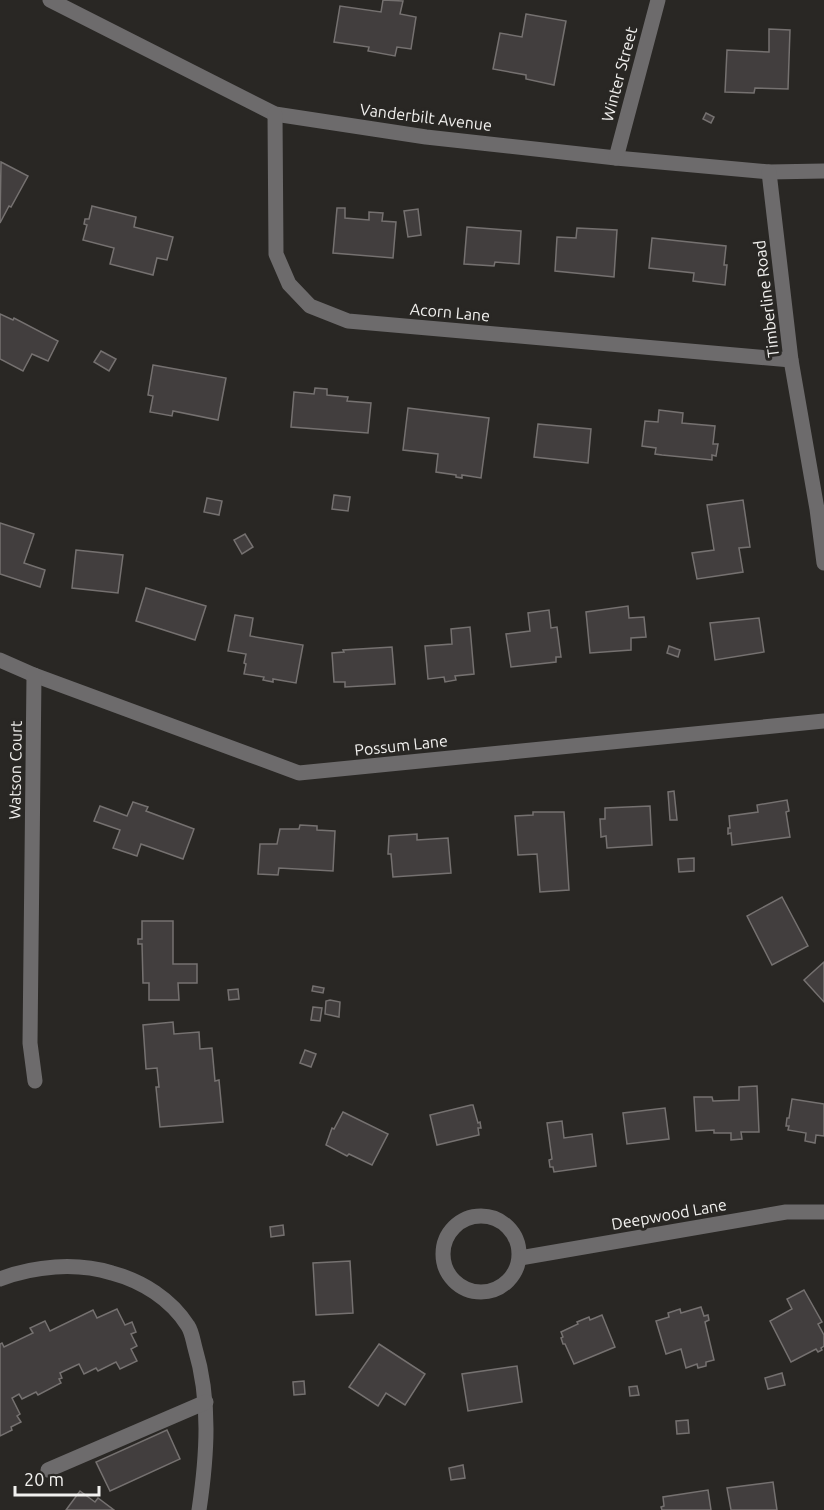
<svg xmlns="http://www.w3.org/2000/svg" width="824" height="1510" font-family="Ubuntu,sans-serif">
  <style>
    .building { fill: #423e3e; stroke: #757170; stroke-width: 1.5 }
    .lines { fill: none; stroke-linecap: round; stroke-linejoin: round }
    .minor { stroke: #6d6b6c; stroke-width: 15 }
    .labels { text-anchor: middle; stroke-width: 6; stroke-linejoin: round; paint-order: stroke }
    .street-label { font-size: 16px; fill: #f2f1ef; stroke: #292724 }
  </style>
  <rect width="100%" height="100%" fill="#292724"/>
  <!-- building -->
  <g class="building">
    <polygon points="383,0 403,1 400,14 416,17 411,49 397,47 395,56 368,51 369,47 334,42 340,6 381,12"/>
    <polygon points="526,14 566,21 554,85 526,79 526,75 493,69 500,33 522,37"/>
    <polygon points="769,29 790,30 788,89 755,88 754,93 725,92 727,50 769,52"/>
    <polygon points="706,113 714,117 711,123 703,119"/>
    <polygon points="1,162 28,176 11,207 9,206 0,223"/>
    <polygon points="92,206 136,217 134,227 173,237 167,260 157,258 153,275 110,264 114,248 83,240 87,225 84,224 85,219 89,219"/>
    <polygon points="337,208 345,208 345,218 369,220 369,212 383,213 382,221 396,222 393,258 333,253"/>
    <polygon points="418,209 421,235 408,237 404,211"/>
    <polygon points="467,227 521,231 519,264 495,262 494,266 464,264"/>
    <polygon points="577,228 617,230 614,277 555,271 557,237 576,238"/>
    <polygon points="652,238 726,246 724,265 727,265 725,285 693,281 694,273 649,268"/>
    <polygon points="0,314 13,320 14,318 58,341 48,361 32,354 23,371 0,359"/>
    <polygon points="101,351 116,359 109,371 94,362"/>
    <polygon points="153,365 226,378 218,420 173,411 172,416 150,412 153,396 148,395"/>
    <polygon points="315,388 327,389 327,395 348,397 347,401 371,403 368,433 291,427 294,392 314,394"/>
    <polygon points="408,408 489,418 481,478 462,475 462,478 456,477 456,475 436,472 438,454 403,450"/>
    <polygon points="659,410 683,413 682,423 715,426 713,444 718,444 716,456 712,455 712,460 662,455 655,454 656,448 642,446 645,421 658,422"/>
    <polygon points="538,424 591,429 588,463 534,457"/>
    <polygon points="334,495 350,497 348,511 332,509"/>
    <polygon points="207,498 222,501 219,515 204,512"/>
    <polygon points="743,500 750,547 739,548 743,572 697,579 692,553 714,550 707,505"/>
    <polygon points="0,523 34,534 24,563 45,570 40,587 0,574"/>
    <polygon points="245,534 253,547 242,554 234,540"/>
    <polygon points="76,550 123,555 118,593 72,588"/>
    <polygon points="146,588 206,606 195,640 136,621"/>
    <polygon points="628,606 629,618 644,617 646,637 631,638 631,650 590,653 586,612"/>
    <polygon points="549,610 551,628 557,627 561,657 556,657 556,662 511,667 506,634 530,631 528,613"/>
    <polygon points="235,615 253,618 250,636 303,645 296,683 273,679 273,682 263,680 264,677 244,674 246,664 244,663 246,654 228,651"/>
    <polygon points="759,618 764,652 715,660 710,623"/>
    <polygon points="470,627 474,674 455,676 456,680 445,682 444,677 428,679 425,646 452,644 451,629"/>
    <polygon points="669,646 680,650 678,657 667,653"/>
    <polygon points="392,647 395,684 345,687 345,682 334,682 332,653 344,652 343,650"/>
    <polygon points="674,791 677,820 670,820 668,792"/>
    <polygon points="787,800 789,811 786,812 790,837 732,845 731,833 728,834 728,828 730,828 729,816 758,812 757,805"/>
    <polygon points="133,802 148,807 146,811 194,829 183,859 141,844 137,856 113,848 120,830 94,821 100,806 127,816"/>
    <polygon points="650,806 652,845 607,848 606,836 601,837 600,819 605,819 605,808"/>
    <polygon points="533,812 564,812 569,890 540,892 537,854 518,855 515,816 533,815"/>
    <polygon points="300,825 317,826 317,830 335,831 333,871 279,868 278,875 258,874 260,844 277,844 280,829 299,829"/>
    <polygon points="417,834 417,840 448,838 451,873 393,877 391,854 388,854 389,836"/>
    <polygon points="694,858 694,871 679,872 678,859"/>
    <polygon points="782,897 808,946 772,965 747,916"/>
    <polygon points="142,921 173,921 173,964 197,964 197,983 178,983 179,1000 149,1000 149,983 143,983 142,944 138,944 138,939 142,939"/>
    <polygon points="824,962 824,1002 804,980"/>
    <polygon points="313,986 324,988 323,993 312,991"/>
    <polygon points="238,989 239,999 229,1000 228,990"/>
    <polygon points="330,1000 340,1002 339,1017 325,1014 326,1001"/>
    <polygon points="313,1007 322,1008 320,1021 311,1020"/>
    <polygon points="173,1022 174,1034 199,1032 200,1049 212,1048 215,1081 219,1080 223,1122 160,1127 156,1087 159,1087 157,1068 146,1069 143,1025"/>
    <polygon points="305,1050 316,1054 311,1067 300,1063"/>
    <polygon points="757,1086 759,1132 741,1132 742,1139 731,1140 731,1133 714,1133 714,1130 696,1131 694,1097 712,1097 713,1101 739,1100 739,1087"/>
    <polygon points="792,1099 824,1104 824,1136 816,1135 815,1143 805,1141 806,1133 788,1130 789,1126 786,1126 787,1118 789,1118"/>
    <polygon points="471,1105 473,1105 478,1123 480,1122 481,1128 478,1128 479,1135 437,1145 430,1115"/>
    <polygon points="665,1108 669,1139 627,1144 623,1113"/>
    <polygon points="343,1112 388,1134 372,1165 349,1154 347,1156 326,1145 332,1128 334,1129"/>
    <polygon points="562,1121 564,1138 592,1134 596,1166 554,1172 553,1167 550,1167 549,1160 552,1159 547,1123"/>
    <polygon points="283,1225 284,1235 271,1237 270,1227"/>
    <polygon points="350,1261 353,1313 316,1315 313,1263"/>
    <polygon points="804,1290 822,1322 818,1324 824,1335 824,1346 821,1348 822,1350 818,1352 816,1349 791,1362 770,1321 792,1309 787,1299"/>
    <polygon points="701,1307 704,1316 708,1315 709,1320 705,1322 714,1360 706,1362 706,1366 698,1368 697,1364 686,1368 681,1349 666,1354 656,1321 669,1317 668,1313 680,1309 681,1313"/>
    <polygon points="117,1309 125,1325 132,1322 136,1332 131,1334 137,1346 131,1349 137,1361 120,1369 116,1362 98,1371 96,1368 84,1374 79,1364 60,1373 62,1378 59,1379 61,1383 38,1395 36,1392 22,1399 19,1394 12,1398 20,1414 17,1416 21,1422 11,1427 12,1430 0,1436 0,1344 2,1343 4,1347 33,1333 30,1328 45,1321 50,1331 93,1310 97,1318"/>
    <polygon points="602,1315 615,1347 574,1364 565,1344 563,1344 561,1338 563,1337 561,1332 578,1324 577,1322 589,1317 590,1320"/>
    <polygon points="379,1344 425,1374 405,1405 386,1393 378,1406 349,1387"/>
    <polygon points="517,1366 522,1402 468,1411 462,1374"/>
    <polygon points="782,1373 785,1385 768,1389 765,1378"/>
    <polygon points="304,1381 305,1394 294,1395 293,1382"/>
    <polygon points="637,1386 639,1395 630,1396 629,1387"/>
    <polygon points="688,1420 689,1433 677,1434 676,1421"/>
    <polygon points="167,1430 180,1459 110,1491 96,1462"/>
    <polygon points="463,1465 465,1478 451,1480 449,1468"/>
    <polygon points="773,1482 777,1510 731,1510 727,1488"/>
    <polygon points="708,1490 711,1510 662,1510 661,1507 664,1506 663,1497"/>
    <polygon points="80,1491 95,1502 98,1498 114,1510 66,1510"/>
  </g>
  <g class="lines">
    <!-- minor -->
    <g class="minor">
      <polyline points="50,0 275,114 426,137 616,158 769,172 824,171"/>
      <polyline points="275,114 276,254 289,284 310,306 348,321 791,360"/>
      <polyline points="616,158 658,0"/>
      <polyline points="769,172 791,360 817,509 824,563"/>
      <polyline points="0,660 34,675 299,773 824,721"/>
      <polyline points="34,675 30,1043 35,1081"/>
      <circle cx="481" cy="1254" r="38"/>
      <polyline points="520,1258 786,1212 824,1212"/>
      <path d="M 0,1279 C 34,1266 76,1262 112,1273 C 142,1281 171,1299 188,1326 C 192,1332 193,1341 195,1348 C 211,1401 207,1456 199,1510"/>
      <polyline points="48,1470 206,1402"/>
    </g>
  </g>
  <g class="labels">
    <!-- street labels -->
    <g class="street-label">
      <text transform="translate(619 74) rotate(-75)" y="6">Winter Street</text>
      <text transform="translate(426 117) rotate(7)" y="6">Vanderbilt Avenue</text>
      <text transform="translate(766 299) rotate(-97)" y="6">Timberline Road</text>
      <text transform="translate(450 312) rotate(5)" y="6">Acorn Lane</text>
      <text transform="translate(401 745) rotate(-6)" y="6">Possum Lane</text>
      <text transform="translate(15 770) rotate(-89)" y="6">Watson Court</text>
      <text transform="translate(669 1214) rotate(-10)" y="6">Deepwood Lane</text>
    </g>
  </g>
  <!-- scale -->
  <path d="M15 1486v9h84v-9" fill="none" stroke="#f2f1ef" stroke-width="3"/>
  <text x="24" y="1486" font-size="18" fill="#f2f1ef" stroke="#292724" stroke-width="4.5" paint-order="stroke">20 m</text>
</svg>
